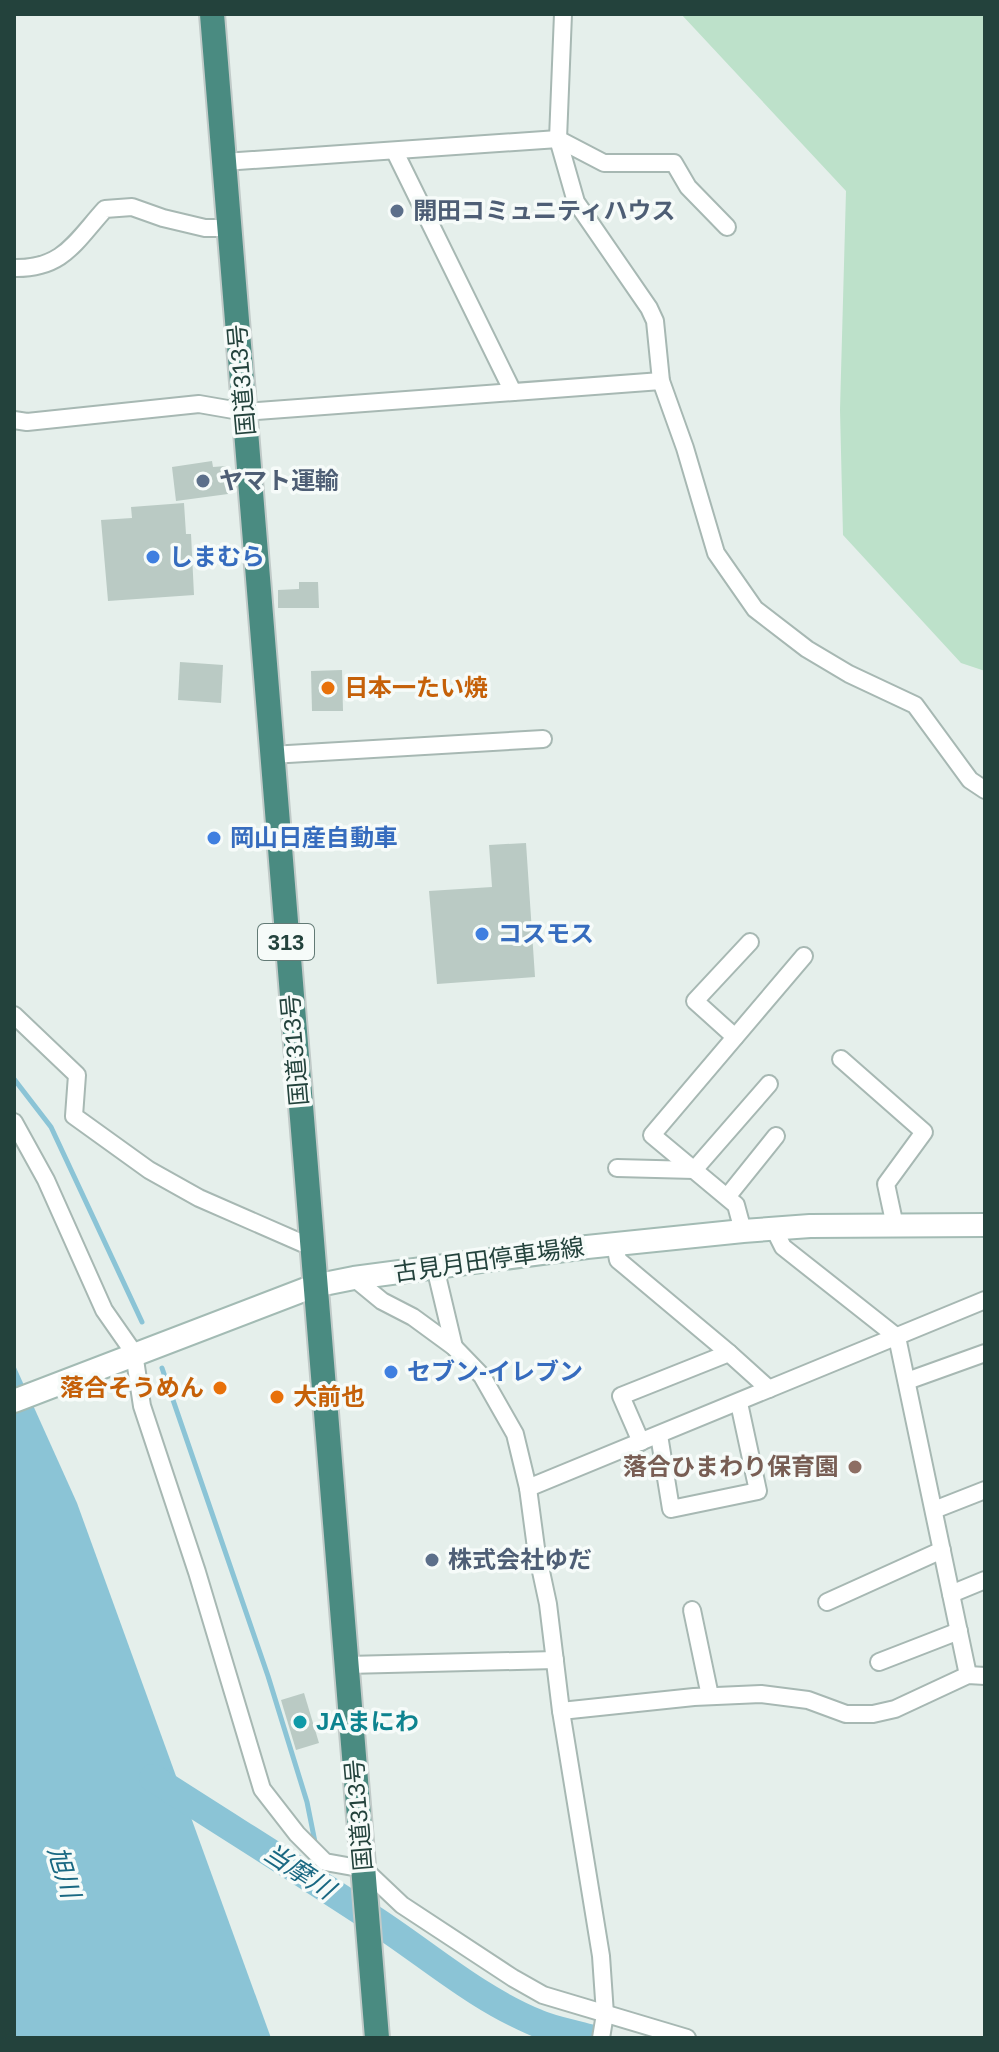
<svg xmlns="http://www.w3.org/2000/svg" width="999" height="2052" font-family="Helvetica,'Noto Sans JP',sans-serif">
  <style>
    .green { fill: #bde1ca }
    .water { fill: #8bc4d6 }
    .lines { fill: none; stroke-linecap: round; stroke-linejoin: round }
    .stream { stroke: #8bc4d6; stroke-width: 5 }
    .river { stroke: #8bc4d6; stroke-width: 28 }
    .building { fill: #bacac4 }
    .minor-casing { stroke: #a7b8b3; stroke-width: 20 }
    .secondary-casing { stroke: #a3bbb4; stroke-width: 26 }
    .trunk-casing { stroke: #c1cac8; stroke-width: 28 }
    .minor { stroke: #fff; stroke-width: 16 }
    .secondary { stroke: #fff; stroke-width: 22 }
    .trunk { stroke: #4a8b81; stroke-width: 24 }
    .service-dot { fill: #5c6f8a; stroke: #f6fbf9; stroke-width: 3 }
    .shop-dot { fill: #3f7fe0; stroke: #f6fbf9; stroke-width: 3 }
    .food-dot { fill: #e8710a; stroke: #f6fbf9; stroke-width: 3 }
    .education-dot { fill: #8d6e63; stroke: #f6fbf9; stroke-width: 3 }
    .culture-dot { fill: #0f9aa8; stroke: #f6fbf9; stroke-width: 3 }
    .labels { text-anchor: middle; stroke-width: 7; stroke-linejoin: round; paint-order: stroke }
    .shield { fill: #f6fbf9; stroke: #627a75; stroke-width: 2 }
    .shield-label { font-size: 22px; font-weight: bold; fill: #23423c }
    .service-label { font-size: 24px; font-weight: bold; fill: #4e5e75; stroke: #f6fbf9; text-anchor: start }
    .street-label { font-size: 24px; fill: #23423c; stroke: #f6fbf9 }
    .shop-label { font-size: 24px; font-weight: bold; fill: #366cbe; stroke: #f6fbf9; text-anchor: start }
    .food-label { font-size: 24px; font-weight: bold; fill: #c56008; stroke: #f6fbf9; text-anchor: start }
    .education-label { font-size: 24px; font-weight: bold; fill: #785e54; stroke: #f6fbf9; text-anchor: end }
    .culture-label { font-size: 24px; font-weight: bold; fill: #0d838f; stroke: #f6fbf9; text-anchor: start }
    .water-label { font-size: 26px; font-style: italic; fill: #196882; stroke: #f6fbf9 }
  </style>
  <rect width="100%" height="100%" fill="#e5efeb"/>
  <!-- green -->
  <polygon class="green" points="681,14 985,14 985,671 961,663 843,535 840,410 846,191"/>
  <!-- water -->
  <polygon class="water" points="14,1363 77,1503 271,2038 14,2038"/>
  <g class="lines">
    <!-- stream -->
    <g class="stream">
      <polyline points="14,1079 51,1127 142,1322"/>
      <polyline points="162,1368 268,1676 307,1802 316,1847"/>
      <polyline points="320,1864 325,1887"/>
    </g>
    <!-- river -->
    <path class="river" d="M 153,1778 C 226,1825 300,1871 373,1919 C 427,1954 476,1998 537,2023 C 553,2030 572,2033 589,2038"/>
  </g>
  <!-- building -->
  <g class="building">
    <polygon points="212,461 213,467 226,466 228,494 176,501 172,467"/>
    <polygon points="184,503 186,534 191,534 194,595 108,601 101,520 132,518 131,507"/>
    <polygon points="299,582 318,582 319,608 278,608 278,590 299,589"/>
    <polygon points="180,662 223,665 221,703 178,700"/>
    <polygon points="342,670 343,711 312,711 311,671"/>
    <polygon points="526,843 535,977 437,984 429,891 492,887 489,845"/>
    <polygon points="304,1693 319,1743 296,1750 281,1700"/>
  </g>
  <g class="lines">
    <!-- minor casing -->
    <g class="minor-casing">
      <g id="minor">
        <polyline points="563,14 558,139 576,202 649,308 655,321 661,381 685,448 716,553 755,609 807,649 849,674 915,705 970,780 985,790"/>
        <polyline points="395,152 513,392"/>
        <polyline points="224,162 558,139 604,163 674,163 688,187 727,227"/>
        <path d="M 14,268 C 63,269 75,242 105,209 L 132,207 L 163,218 L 205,228 L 230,228"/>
        <polyline points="14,420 27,422 199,404 245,412 661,381"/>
        <polyline points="271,755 543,739"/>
        <polyline points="14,1015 77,1075 74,1116 149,1170 199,1198 311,1247"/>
        <polyline points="735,1037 695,1001 750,942"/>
        <polyline points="841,1059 924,1132 886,1184 895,1226"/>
        <polyline points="14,1122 46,1180 104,1310 134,1353 142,1406 197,1572 262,1789 297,1834 325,1862 364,1869 402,1905 513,1978 543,1995 687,2038"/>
        <polyline points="617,1168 694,1170 769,1084"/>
        <polyline points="727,1197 776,1136"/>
        <polyline points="774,1229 783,1247 897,1337 968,1675"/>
        <polyline points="743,1231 736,1205 652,1135 804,956"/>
        <polyline points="615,1244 618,1260 729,1353"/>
        <polyline points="435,1267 454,1347"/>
        <polyline points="354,1278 382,1301 413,1317 454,1347 482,1376 515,1434 528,1488 536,1548 548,1604 561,1711 601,1956 605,2014 601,2038"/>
        <polyline points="907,1381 985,1353"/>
        <polyline points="659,1435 671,1509 758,1491 739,1403"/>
        <polyline points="641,1442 621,1396 729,1353 769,1389"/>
        <polyline points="528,1488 985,1300"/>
        <polyline points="934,1510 985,1490"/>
        <polyline points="951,1594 985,1580"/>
        <polyline points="827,1602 942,1550"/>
        <polyline points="692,1610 710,1696"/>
        <polyline points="879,1662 959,1631"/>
        <polyline points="347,1665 555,1660"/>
        <polyline points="561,1711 694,1697 761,1694 808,1700 846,1714 873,1714 895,1709 968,1675 985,1676"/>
      </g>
    </g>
    <!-- secondary casing -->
    <g class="secondary-casing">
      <polyline id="secondary" points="14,1401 314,1286 354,1278 587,1247 743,1231 810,1226 985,1225"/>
    </g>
    <!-- trunk casing -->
    <g class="trunk-casing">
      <polyline id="trunk" points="212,14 377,2038"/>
    </g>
    <!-- minor -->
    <use href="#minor" class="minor"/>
    <!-- secondary -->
    <use href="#secondary" class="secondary"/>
    <!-- trunk -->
    <use href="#trunk" class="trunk"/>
  </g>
  <!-- markers -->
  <g class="service-dot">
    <circle cx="397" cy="211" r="8"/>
    <circle cx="203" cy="481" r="8"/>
    <circle cx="432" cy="1560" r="8"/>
  </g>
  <g class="shop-dot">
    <circle cx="153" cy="557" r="8"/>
    <circle cx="214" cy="838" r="8"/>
    <circle cx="482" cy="934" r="8"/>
    <circle cx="391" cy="1372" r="8"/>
  </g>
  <g class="food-dot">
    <circle cx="328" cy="688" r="8"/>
    <circle cx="220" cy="1388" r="8"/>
    <circle cx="277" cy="1397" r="8"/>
  </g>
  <circle class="education-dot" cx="855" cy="1467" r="8"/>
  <circle class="culture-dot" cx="300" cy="1722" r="8"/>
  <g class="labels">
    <!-- shield labels -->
    <rect class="shield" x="258" y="924" width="56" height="36" rx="6"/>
    <g class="shield-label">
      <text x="286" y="950">313</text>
    </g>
    <!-- service labels -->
    <g class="service-label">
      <text x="413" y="219">開田コミュニティハウス</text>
      <text x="219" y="489">ヤマト運輸</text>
      <text x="448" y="1568">株式会社ゆだ</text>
    </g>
    <!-- street labels -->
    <g class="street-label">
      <text transform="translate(242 380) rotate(-95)" y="8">国道313号</text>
      <text transform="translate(295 1050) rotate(-95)" y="8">国道313号</text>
      <text transform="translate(489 1260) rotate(-8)" y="8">古見月田停車場線</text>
      <text transform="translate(359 1815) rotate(-95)" y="8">国道313号</text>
    </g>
    <!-- shop labels -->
    <g class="shop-label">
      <text x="169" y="565">しまむら</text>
      <text x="230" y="846">岡山日産自動車</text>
      <text x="498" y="942">コスモス</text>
      <text x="407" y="1380">セブン-イレブン</text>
    </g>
    <!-- food labels -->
    <g class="food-label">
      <text x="344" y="696">日本一たい焼</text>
      <text x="204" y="1396" text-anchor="end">落合そうめん</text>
      <text x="293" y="1405">大前也</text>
    </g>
    <!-- education labels -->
    <g class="education-label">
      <text x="839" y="1475">落合ひまわり保育園</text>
    </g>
    <!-- culture labels -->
    <g class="culture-label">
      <text x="316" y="1730">JAまにわ</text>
    </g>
    <!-- water labels -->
    <g class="water-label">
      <text transform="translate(299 1871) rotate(33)" y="9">当摩川</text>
      <text transform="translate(64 1872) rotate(73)" y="9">旭川</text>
    </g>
  </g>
  <!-- border -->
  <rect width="999" height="2052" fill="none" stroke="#23423c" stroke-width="32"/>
</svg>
